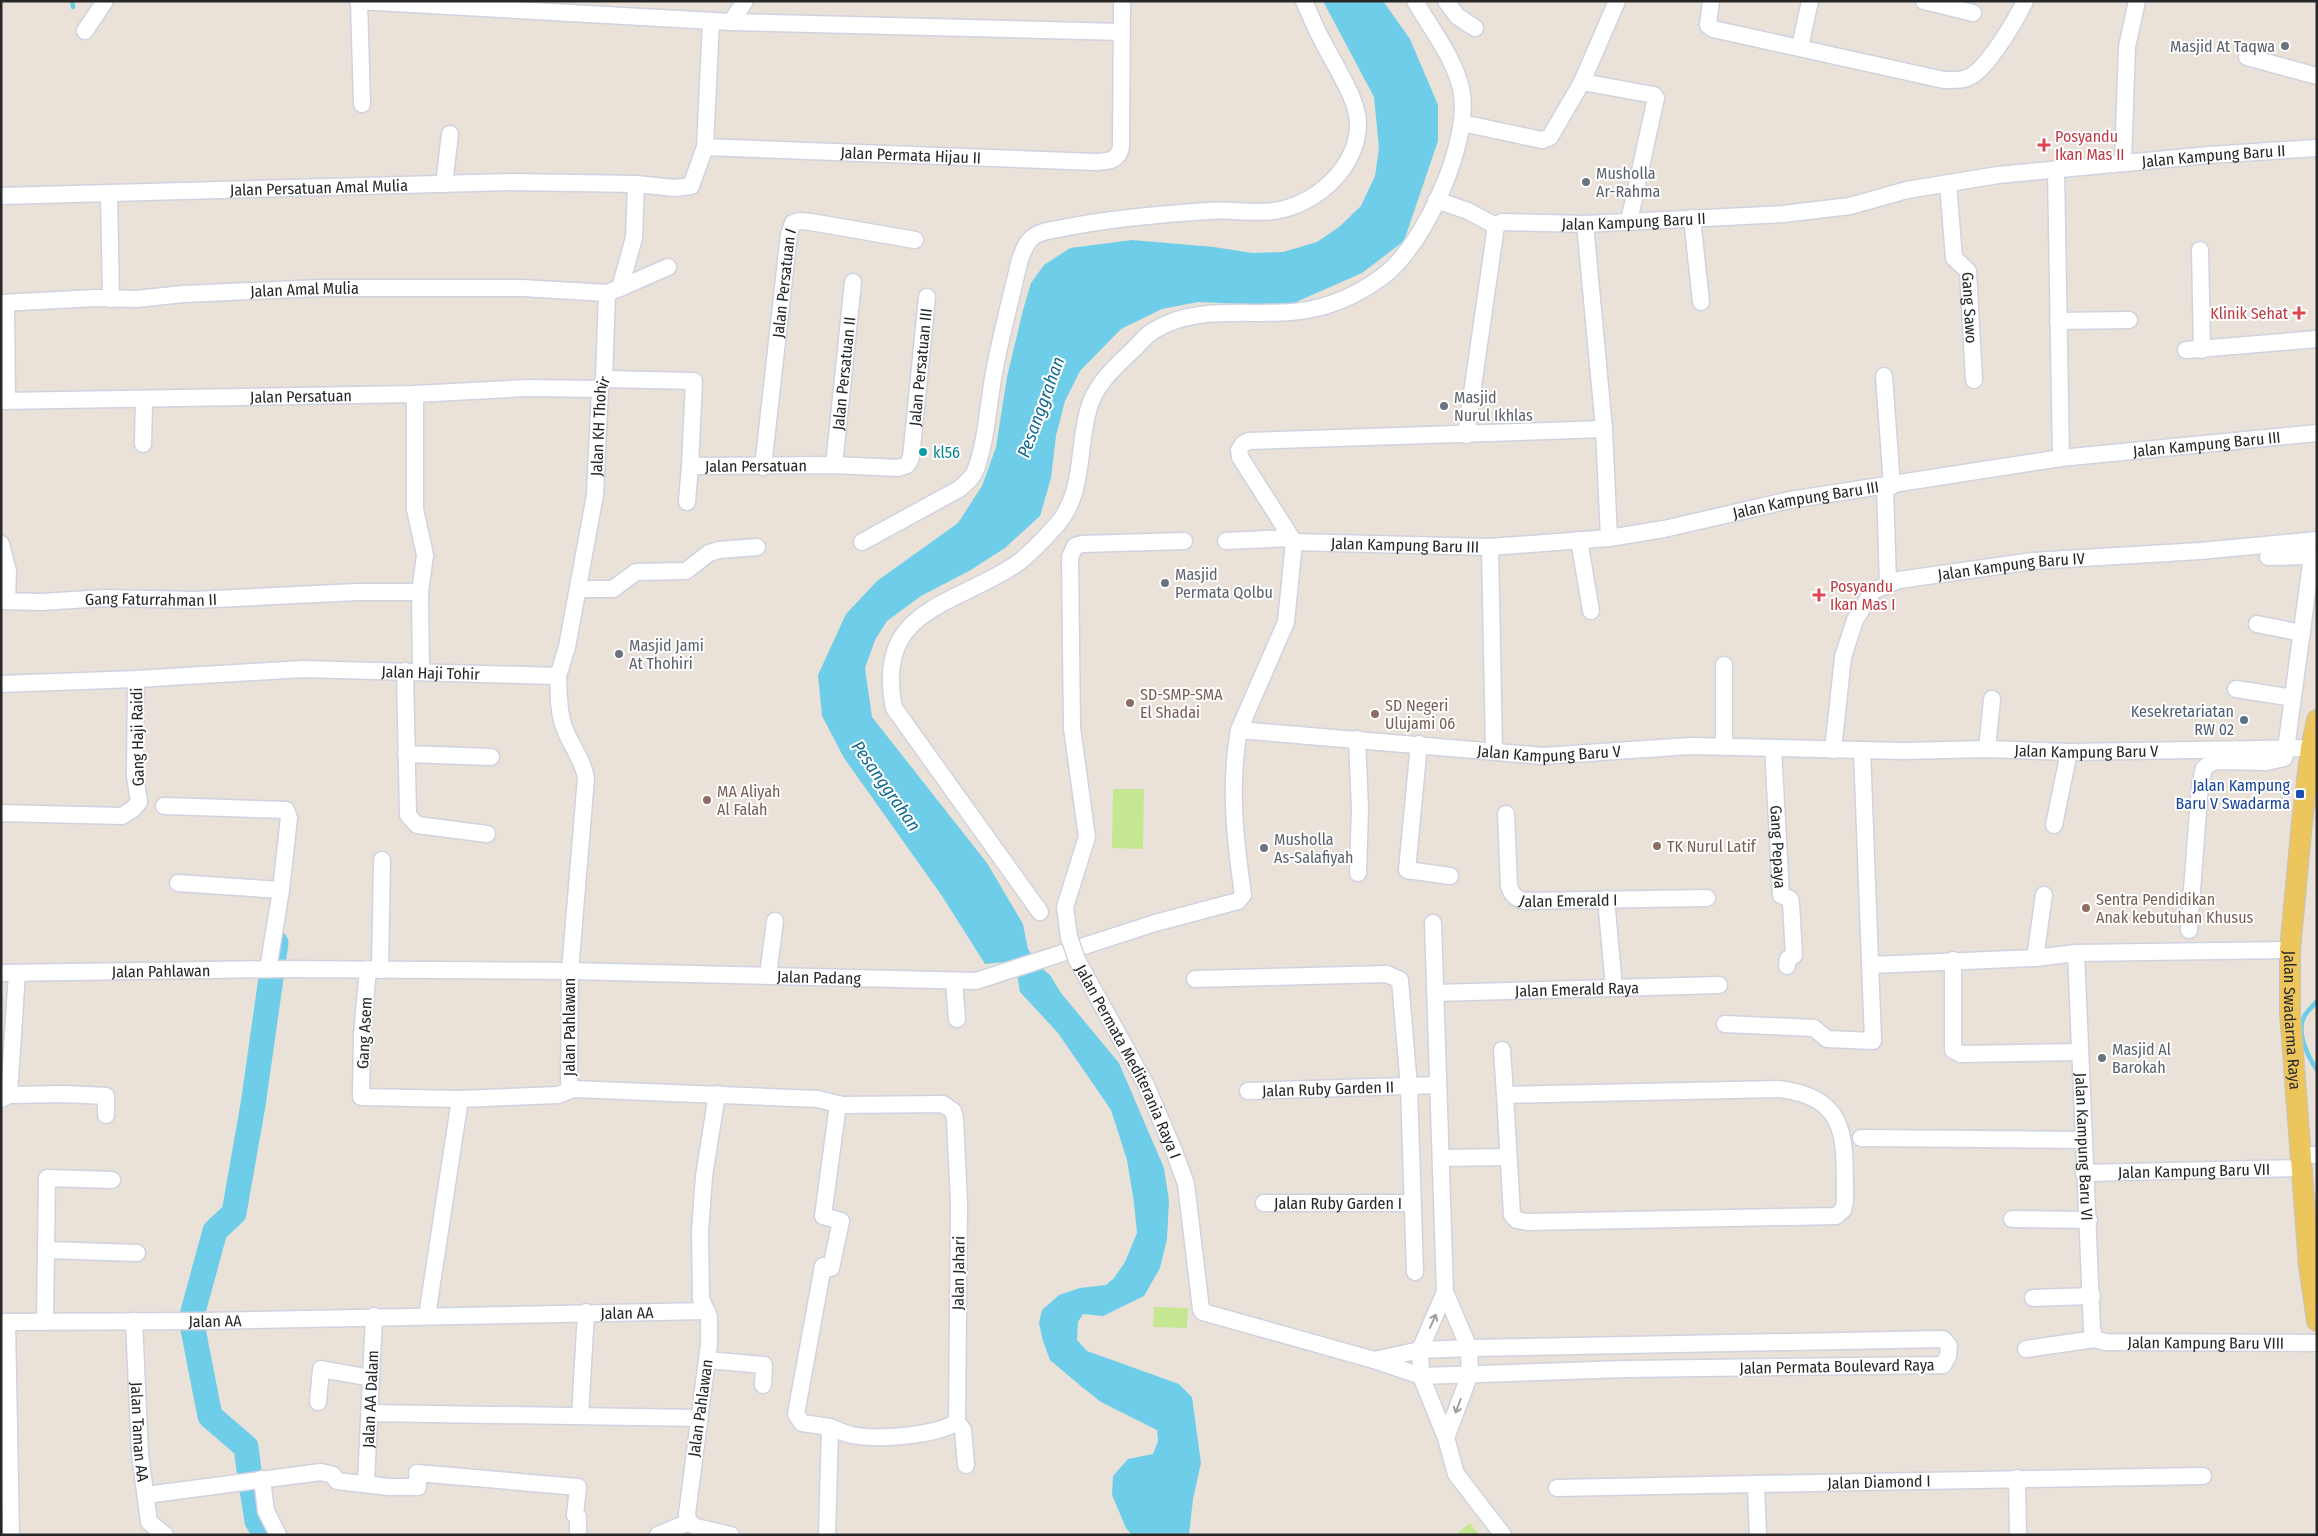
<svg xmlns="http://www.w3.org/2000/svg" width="2318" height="1536" font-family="'Fira Sans Condensed',sans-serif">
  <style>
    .pitch { fill: #c6e792 }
    .water { fill: #6eceea }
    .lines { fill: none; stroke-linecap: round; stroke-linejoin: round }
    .stream { stroke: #6eceea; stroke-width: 4.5 }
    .river { stroke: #6eceea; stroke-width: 25 }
    .minor-casing { stroke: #cfd3e0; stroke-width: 19 }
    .major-casing { stroke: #c3c3c3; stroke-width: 22 }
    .minor { stroke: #fff; stroke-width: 16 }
    .major { stroke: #ecc55c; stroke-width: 20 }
    .minor-bridge-casing { stroke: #cfd3e0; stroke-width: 19; stroke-linecap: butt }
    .minor-bridge { stroke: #fff; stroke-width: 16 }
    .oneway { stroke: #9e9e9e }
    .worship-dot { fill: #6b7280; stroke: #fff; stroke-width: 2 }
    .health-dot { fill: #e0444e; stroke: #fff; stroke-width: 2 }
    .culture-dot { fill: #0f9aa8; stroke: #fff; stroke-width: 2 }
    .education-dot { fill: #8d6e63; stroke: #fff; stroke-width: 2 }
    .service-dot { fill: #5c6f8a; stroke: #fff; stroke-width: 2 }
    .transit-dot { fill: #1a4fb4; stroke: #fff; stroke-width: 2 }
    .labels { text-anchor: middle; stroke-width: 4; stroke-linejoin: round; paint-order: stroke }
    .worship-label { font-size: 16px; fill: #5b616d; stroke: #fff; text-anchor: start }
    .health-label { font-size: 16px; fill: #be3a42; stroke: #fff; text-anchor: start }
    .street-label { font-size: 16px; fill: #272727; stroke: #fff }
    .culture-label { font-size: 16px; fill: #0d838f; stroke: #fff; text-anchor: start }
    .education-label { font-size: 16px; fill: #785e54; stroke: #fff; text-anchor: start }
    .service-label { font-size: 16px; fill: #4e5e75; stroke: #fff; text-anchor: end }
    .transit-label { font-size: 16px; fill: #164399; stroke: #fff; text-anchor: end }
    .water-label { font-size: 18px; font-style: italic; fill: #116b92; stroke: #fff }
  </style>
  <rect width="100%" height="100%" fill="#eae2d9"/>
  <!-- pitch -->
  <g class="pitch">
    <polygon points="1113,789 1144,789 1143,849 1112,848"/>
    <polygon points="1154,1307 1188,1308 1187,1328 1153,1327"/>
    <polygon points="1470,1523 1479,1535 1455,1535"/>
  </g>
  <!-- water -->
  <polygon class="water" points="1323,1 1383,1 1410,39 1438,105 1438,141 1404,241 1362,273 1287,306 1198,302 1162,309 1121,329 1080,371 1065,401 1056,436 1051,478 1040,516 1005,548 969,571 921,596 887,621 875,640 865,668 872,717 987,863 1023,924 1028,949 1039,966 1050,975 1061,993 1119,1063 1164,1168 1169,1201 1167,1239 1160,1268 1144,1296 1103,1316 1083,1314 1078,1322 1077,1340 1087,1351 1179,1384 1192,1397 1201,1463 1193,1499 1189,1535 1132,1535 1126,1528 1112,1495 1113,1476 1128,1459 1153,1454 1158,1441 1157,1430 1101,1402 1082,1387 1050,1360 1043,1341 1039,1323 1042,1310 1059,1295 1080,1288 1106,1285 1114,1278 1125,1262 1137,1233 1134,1203 1127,1160 1111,1110 1058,1033 1020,992 1017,974 1005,962 985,964 942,896 844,758 822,716 818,675 846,614 877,581 958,523 982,486 996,447 1007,377 1023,310 1031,283 1044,265 1070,248 1132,240 1214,247 1252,253 1283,252 1317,242 1339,227 1361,206 1375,176 1379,148 1374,97"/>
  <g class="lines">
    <!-- stream -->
    <g class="stream">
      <polyline points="72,1 73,7"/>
      <path d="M 2317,1001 C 2313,1006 2307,1011 2304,1017 C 2296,1032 2308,1057 2317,1070"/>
    </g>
    <!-- river -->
    <g class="river">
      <polyline points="249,1470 246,1447 210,1416 191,1319 215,1231 234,1213 253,1105 276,943"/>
      <polyline points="252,1489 257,1521 266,1535"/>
    </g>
    <!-- minor casing -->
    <g class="minor-casing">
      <g id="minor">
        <polyline points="358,1 731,22 745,1"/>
        <polyline points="359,1 362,104"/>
        <polyline points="1446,1 1457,16 1475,28"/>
        <polyline points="1617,1 1582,82 1654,95 1656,98 1629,221"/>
        <path d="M 1711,1 L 1708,25 L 1713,29 L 1944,80 C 1953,80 1963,81 1971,76 C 1988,67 2016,20 2025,1"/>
        <polyline points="1924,1 1973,13"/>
        <path id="s1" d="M 711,21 L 705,147 L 1097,162 C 1109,161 1118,161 1121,147 L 1122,1"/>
        <polyline points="731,22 1122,32"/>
        <polyline points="85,31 105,1"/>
        <polyline points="1800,47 1810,1"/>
        <polyline points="2247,57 2317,76"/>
        <polyline points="1462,123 1542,140 1550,137 1582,82"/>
        <polyline points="2123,162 2127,47 2137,1"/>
        <polyline points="2056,169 2061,458"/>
        <path id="s2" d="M 1948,183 L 1954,258 L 1968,271 L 1974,380"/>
        <polyline points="444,184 450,134"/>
        <polyline points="109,193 111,299"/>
        <path id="s3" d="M 1,196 L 514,182 L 636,184 L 675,188 L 691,186 L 705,147"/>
        <polyline points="1436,200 1468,211 1496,226"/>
        <polyline points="1692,218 1701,302"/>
        <polyline points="1585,224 1604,429 1609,538"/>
        <polyline points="2200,250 2202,350"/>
        <polyline points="620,288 668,267"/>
        <path id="s4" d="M 1,303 L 95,298 L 136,299 L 183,294 L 320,288 L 522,288 L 607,293"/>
        <polyline points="6,303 7,401"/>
        <polyline points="2058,321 2129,320"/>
        <polyline points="2186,350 2317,339"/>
        <polyline points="1884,376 1892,486"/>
        <path id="s5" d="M 604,379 L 694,381 L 690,466 L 834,465 L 898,468 L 907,465 L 911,458 L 927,297"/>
        <polyline points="415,394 415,509 425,555 420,592 421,671"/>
        <path id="s6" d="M 1,401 L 415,394 L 527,388 L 600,389"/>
        <path id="s7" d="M 1466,435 L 1496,226 L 1502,222 L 1585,224 L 1783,214 L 1850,206 L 1907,190 L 1998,175 L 2209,155 L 2317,148"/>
        <polyline points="143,444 144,399"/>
        <path id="s8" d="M 834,465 L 853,282"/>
        <path id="s9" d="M 763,467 L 789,234 L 793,223 L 799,221 L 811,222 L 915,240"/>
        <polyline points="1885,486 1888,584"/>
        <polyline points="687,502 690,466"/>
        <polyline points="1579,540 1591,611"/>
        <polyline points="1226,541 1291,538"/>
        <path d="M 862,542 L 959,489 C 966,483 973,478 976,469 C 987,438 988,404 994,373 C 999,345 1006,317 1013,289 C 1017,274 1019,254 1029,241 C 1037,230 1056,230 1068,227 C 1114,218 1162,214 1208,211 C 1230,209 1252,214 1274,211 C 1316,205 1359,167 1358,122 C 1357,97 1333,63 1322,40 C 1315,28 1310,14 1304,1"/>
        <path id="s10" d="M 1294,542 L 1490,547 L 1609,538 L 1664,529 L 1790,500 L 2061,458 L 2317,433"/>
        <polyline points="1294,542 1240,457 1239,450 1243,444 1249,441 1604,429"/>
        <polyline points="1,544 8,571 7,601"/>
        <polyline points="1490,547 1494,751"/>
        <polyline points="578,589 613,589 636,572 686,571 709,553 719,550 757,547"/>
        <path id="s11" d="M 1,601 L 41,602 L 105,598 L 195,600 L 357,592 L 420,592"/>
        <polyline points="2257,624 2302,633"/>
        <polyline points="405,671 408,815 417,825 487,834"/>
        <path id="s12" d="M 558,676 L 567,647 L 595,495 L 600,389 L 604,379 L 607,293 L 620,288 L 634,238 L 636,184"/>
        <path id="s13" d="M 1,684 L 136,679 L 303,669 L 558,676 C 559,693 558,711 564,727 C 570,745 583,759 586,778 L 570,971 L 569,1083 L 573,1089"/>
        <polyline points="2236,689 2293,698"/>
        <path id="s14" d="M 1239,730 L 1543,756 L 1690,746 L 1903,751 L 1987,749 L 2069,752 L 2311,748"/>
        <polyline points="1357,739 1360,808 1358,873"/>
        <polyline points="1419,744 1407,870 1450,876"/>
        <polyline points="1724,747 1724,665"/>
        <path id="s15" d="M 1773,748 L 1781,895 L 1790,899 L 1791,903 L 1794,955 L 1788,959 L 1787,966"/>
        <polyline points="1987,749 1992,699"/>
        <path id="s16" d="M 1833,750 L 1843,657 L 1855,620 L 1873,591 L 1899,580 L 2033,561 L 2200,551 L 2317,540"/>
        <polyline points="406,754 491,757"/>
        <polyline points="164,806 286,810 289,818 281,890 268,969"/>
        <polyline points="1,813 122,816 133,809 139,802 135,776 136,679"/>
        <path id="s17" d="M 1506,814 L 1509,886 C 1512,895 1515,898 1525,901 L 1707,898"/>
        <polyline points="2054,825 2069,752"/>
        <polyline points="178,883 281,890"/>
        <polyline points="1606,899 1614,987"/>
        <path d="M 1040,912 L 894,708 C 874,609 951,607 1015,565 C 1028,556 1042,541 1053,529 C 1085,497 1077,451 1088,411 C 1094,385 1115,367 1134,349 C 1140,343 1146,335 1153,331 C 1200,301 1260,320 1312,309 C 1338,304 1366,290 1387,273 C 1426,240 1469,145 1462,94 C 1457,61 1431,29 1415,1"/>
        <polyline points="1433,923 1445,1292 1420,1350 1421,1376 1446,1438 1456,1474 1503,1535"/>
        <polyline points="2189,930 2200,785 2204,768 2214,761 2266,762 2284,758 2286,749 2312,556 2268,557"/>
        <polyline points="1069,937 1065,907 1087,837 1072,728 1070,557 1075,546 1082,544 1184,541"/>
        <path id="s18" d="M 2076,953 L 2092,1329 L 2095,1339"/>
        <polyline points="2035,958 2044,895"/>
        <path id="s19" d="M 1077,960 L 1145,1083 L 1174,1151 L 1186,1184 L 1201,1309 L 1203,1312 L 1374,1360"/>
        <polyline points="1953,960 1953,1050 1961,1054 2080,1052"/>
        <polyline points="1871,965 2035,958 2076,953 2290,950"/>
        <path d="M 368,969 L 362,1034 L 361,1097 L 460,1099 L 558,1095 L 573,1089 L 818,1099 L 842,1105 L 943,1104 L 953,1111 L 955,1119 L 959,1203 L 957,1422 C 935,1436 878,1440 852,1435 C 845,1434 837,1430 830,1427 L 827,1535"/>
        <polyline points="380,970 382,860"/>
        <path id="s20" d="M 1,973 L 282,969 L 570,971 L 976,981 L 1155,923 L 1238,901 L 1243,895 C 1235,840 1229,785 1239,730 L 1286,622 L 1294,542"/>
        <polyline points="768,975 775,921"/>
        <polyline points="1195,979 1387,974 1400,980 1409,1087 1415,1272"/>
        <polyline points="954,982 957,1019"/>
        <path id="s21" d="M 1435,993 L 1719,985"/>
        <polyline points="1725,1024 1814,1028 1827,1039 1873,1041 1862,750"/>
        <polyline points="1502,1050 1505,1095"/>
        <path d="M 1778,1089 C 1852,1097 1844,1143 1845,1201 L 1843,1210 L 1836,1216 L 1527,1222 L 1517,1220 L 1512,1215 L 1505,1095 Z"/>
        <path id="s22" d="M 1248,1091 L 1438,1085"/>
        <polyline points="717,1094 704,1176 700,1232 701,1299 709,1317 709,1344 687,1514 689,1522 696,1527 731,1535"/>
        <polyline points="9,1095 17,973"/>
        <polyline points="1,1099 9,1095 64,1094 106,1096 106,1115"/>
        <polyline points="1861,1138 2084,1140"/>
        <polyline points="2302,1155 2317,1155"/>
        <polyline points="1441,1158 1507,1157"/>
        <path id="s23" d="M 2084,1173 L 2303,1168"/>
        <path id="s24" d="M 1264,1203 L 1412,1203"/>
        <polyline points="2012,1219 2089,1220"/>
        <polyline points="47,1250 137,1253"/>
        <polyline points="1445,1292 1469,1348 1470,1374 1446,1438"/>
        <polyline points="2033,1298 2092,1296"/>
        <polyline points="427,1316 460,1099"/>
        <polyline points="45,1321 47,1178 112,1180"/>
        <path id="s25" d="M 134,1321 L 140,1454 L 149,1522 L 165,1535"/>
        <path id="s26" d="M 1,1322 L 204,1321 L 707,1311"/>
        <polyline points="7,1322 11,1535"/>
        <polygon points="1943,1339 1949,1346 1948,1356 1943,1365 1625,1369 1421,1376 1374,1360 1420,1350 1469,1348"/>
        <path id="s27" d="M 2026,1349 L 2095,1339 L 2105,1342 L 2317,1343"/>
        <polyline points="707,1360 764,1365 763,1385"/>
        <polyline points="318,1402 321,1369 371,1378"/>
        <polyline points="369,1413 700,1418"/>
        <polyline points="580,1416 586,1312"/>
        <polyline points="957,1422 963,1430 966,1465"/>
        <polyline points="830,1427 802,1423 796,1414 823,1266 831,1268 841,1221 823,1216 838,1104"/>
        <polyline points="2017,1478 2018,1535"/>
        <polyline points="262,1479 266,1511 278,1535"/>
        <path id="s28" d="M 366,1483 L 374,1316"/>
        <polyline points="1756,1486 1758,1535"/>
        <path id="s29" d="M 1557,1488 C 1772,1485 1988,1478 2203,1476"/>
        <polyline points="146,1495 321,1472 333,1475 337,1481 389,1487 418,1487 417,1473 578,1487 575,1515 578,1517 578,1535"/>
        <polyline points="658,1535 689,1522"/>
      </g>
    </g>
    <!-- major casing -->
    <g class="major-casing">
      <g id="major">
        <path id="s30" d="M 2317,720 L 2311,748 L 2302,822 L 2290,950 L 2290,1013 L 2309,1265 L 2317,1321"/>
      </g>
    </g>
    <!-- minor -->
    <use href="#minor" class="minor"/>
    <!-- major -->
    <use href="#major" class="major"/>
    <!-- minor-bridge casing -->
    <g class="minor-bridge-casing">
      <polyline id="minor-bridge" points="1069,937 1077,960"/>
    </g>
    <!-- minor-bridge -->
    <use href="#minor-bridge" class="minor-bridge"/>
  </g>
  <!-- one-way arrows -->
  <defs><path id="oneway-shaft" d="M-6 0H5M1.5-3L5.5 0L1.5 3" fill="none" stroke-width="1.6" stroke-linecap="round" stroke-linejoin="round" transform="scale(1.25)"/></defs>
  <g class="oneway">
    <use href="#oneway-shaft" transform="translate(1433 1321) rotate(-66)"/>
    <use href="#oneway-shaft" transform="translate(1458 1406) rotate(111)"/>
  </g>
  <!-- markers -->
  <g class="worship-dot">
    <circle cx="2285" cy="46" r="5"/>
    <circle cx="1586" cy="182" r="5"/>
    <circle cx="1444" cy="406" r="5"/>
    <circle cx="1165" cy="583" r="5"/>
    <circle cx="619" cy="654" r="5"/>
    <circle cx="1264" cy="848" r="5"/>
    <circle cx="2102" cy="1058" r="5"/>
  </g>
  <g class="health-dot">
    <path d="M2041.5 137.5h5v5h5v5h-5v5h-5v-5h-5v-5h5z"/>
    <path d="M2296.5 305.5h5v5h5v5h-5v5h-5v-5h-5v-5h5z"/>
    <path d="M1816.5 587.5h5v5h5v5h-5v5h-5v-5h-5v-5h5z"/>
  </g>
  <circle class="culture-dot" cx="923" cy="452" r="5"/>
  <g class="education-dot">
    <circle cx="1130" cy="703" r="5"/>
    <circle cx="1375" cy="714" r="5"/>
    <circle cx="707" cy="800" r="5"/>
    <circle cx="1657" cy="846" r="5"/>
    <circle cx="2086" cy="908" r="5"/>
  </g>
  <circle class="service-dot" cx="2244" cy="720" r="5"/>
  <rect class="transit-dot" x="2295" y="789" width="10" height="10" rx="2.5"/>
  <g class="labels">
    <!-- worship labels -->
    <g class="worship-label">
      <text x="2275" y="52" text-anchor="end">Masjid At Taqwa</text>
      <text x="1596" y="179">Musholla<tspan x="1596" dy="18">Ar-Rahma</tspan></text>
      <text x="1454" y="403">Masjid<tspan x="1454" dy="18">Nurul Ikhlas</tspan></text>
      <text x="1175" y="580">Masjid<tspan x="1175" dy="18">Permata Qolbu</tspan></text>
      <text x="629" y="651">Masjid Jami<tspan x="629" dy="18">At Thohiri</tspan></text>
      <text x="1274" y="845">Musholla<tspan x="1274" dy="18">As-Salafiyah</tspan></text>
      <text x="2112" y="1055">Masjid Al<tspan x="2112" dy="18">Barokah</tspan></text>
    </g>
    <!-- health labels -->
    <g class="health-label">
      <text x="2055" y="142">Posyandu<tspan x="2055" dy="18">Ikan Mas II</tspan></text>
      <text x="2288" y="319" text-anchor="end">Klinik Sehat</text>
      <text x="1830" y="592">Posyandu<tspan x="1830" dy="18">Ikan Mas I</tspan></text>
    </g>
    <!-- street labels -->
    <g class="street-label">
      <text dy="6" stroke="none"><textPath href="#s1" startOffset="332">Jalan Permata Hijau II</textPath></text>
      <text dy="6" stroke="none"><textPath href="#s7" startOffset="935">Jalan Kampung Baru II</textPath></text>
      <text dy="6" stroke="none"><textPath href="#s3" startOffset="318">Jalan Persatuan Amal Mulia</textPath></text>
      <text dy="6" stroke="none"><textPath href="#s7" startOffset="350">Jalan Kampung Baru II</textPath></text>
      <text dy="6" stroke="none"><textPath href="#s9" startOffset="185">Jalan Persatuan I</textPath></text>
      <text dy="6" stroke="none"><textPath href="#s4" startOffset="304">Jalan Amal Mulia</textPath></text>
      <text dy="6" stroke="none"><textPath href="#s2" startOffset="131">Gang Sawo</textPath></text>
      <text dy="6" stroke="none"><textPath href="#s5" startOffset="492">Jalan Persatuan III</textPath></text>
      <text dy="6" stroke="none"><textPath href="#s8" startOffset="92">Jalan Persatuan II</textPath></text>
      <text dy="6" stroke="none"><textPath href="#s6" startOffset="300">Jalan Persatuan</textPath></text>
      <text dy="6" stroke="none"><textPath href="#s12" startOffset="254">Jalan KH Thohir</textPath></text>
      <text dy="6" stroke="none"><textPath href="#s10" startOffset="921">Jalan Kampung Baru III</textPath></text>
      <text dy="6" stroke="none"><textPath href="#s5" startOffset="241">Jalan Persatuan</textPath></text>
      <text dy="6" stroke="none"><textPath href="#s10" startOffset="516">Jalan Kampung Baru III</textPath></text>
      <text dy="6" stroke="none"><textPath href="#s10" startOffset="111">Jalan Kampung Baru III</textPath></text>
      <text dy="6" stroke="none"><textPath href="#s16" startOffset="308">Jalan Kampung Baru IV</textPath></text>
      <text dy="6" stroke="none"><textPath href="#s11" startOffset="150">Gang Faturrahman II</textPath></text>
      <text dy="6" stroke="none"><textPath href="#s13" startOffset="430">Jalan Haji Tohir</textPath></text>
      <text transform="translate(137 737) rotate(-91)" y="6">Gang Haji Raidi</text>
      <text dy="6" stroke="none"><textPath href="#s14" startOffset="311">Jalan Kampung Baru V</textPath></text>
      <text dy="6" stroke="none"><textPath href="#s14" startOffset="849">Jalan Kampung Baru V</textPath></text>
      <text dy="6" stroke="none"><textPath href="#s15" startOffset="99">Gang Pepaya</textPath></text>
      <text dy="6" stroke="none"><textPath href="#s17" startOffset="139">Jalan Emerald I</textPath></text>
      <text dy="6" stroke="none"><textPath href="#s20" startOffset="160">Jalan Pahlawan</textPath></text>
      <text dy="6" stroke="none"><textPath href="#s20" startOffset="818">Jalan Padang</textPath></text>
      <text dy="6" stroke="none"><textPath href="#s21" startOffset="142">Jalan Emerald Raya</textPath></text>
      <text dy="6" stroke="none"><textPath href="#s30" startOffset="302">Jalan Swadarma Raya</textPath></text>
      <text transform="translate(569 1027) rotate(-90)" y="6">Jalan Pahlawan</text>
      <text transform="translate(364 1033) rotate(-87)" y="6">Gang Asem</text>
      <text dy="6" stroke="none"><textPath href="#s19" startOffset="114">Jalan Permata Mediterania Raya I</textPath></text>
      <text dy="6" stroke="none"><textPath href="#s22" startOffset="80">Jalan Ruby Garden II</textPath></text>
      <text dy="6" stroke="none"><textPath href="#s18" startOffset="194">Jalan Kampung Baru VI</textPath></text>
      <text dy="6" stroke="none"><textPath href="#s23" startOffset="110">Jalan Kampung Baru VII</textPath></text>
      <text dy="6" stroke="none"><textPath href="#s24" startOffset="74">Jalan Ruby Garden I</textPath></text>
      <text transform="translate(958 1273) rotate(-89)" y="6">Jalan Jahari</text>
      <text dy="6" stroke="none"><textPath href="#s26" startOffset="626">Jalan AA</textPath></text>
      <text dy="6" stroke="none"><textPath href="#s26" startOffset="214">Jalan AA</textPath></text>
      <text dy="6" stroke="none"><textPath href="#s27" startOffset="181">Jalan Kampung Baru VIII</textPath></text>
      <text transform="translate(1837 1366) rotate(-1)" y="6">Jalan Permata Boulevard Raya</text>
      <text dy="6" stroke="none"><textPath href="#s28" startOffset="84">Jalan AA Dalam</textPath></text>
      <text transform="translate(700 1408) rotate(-82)" y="6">Jalan Pahlawan</text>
      <text dy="6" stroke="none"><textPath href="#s25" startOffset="111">Jalan Taman AA</textPath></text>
      <text dy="6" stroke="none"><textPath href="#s29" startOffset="322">Jalan Diamond I</textPath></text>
    </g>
    <!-- culture labels -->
    <g class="culture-label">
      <text x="933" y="458">kl56</text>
    </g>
    <!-- education labels -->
    <g class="education-label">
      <text x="1140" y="700">SD-SMP-SMA<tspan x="1140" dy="18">El Shadai</tspan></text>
      <text x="1385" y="711">SD Negeri<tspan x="1385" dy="18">Ulujami 06</tspan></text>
      <text x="717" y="797">MA Aliyah<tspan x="717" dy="18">Al Falah</tspan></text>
      <text x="1667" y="852">TK Nurul Latif</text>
      <text x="2096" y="905">Sentra Pendidikan<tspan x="2096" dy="18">Anak kebutuhan Khusus</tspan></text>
    </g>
    <!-- service labels -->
    <g class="service-label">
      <text x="2234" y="717">Kesekretariatan<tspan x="2234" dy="18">RW 02</tspan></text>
    </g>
    <!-- transit labels -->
    <g class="transit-label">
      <text x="2290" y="791">Jalan Kampung<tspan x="2290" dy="18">Baru V Swadarma</tspan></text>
    </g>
    <!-- water labels -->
    <g class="water-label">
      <text transform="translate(1041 407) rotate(-70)" y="6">Pesanggrahan</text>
      <text transform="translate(886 786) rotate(55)" y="6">Pesanggrahan</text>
    </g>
  </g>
  <!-- border -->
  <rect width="2318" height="1536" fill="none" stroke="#272727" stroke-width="5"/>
</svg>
